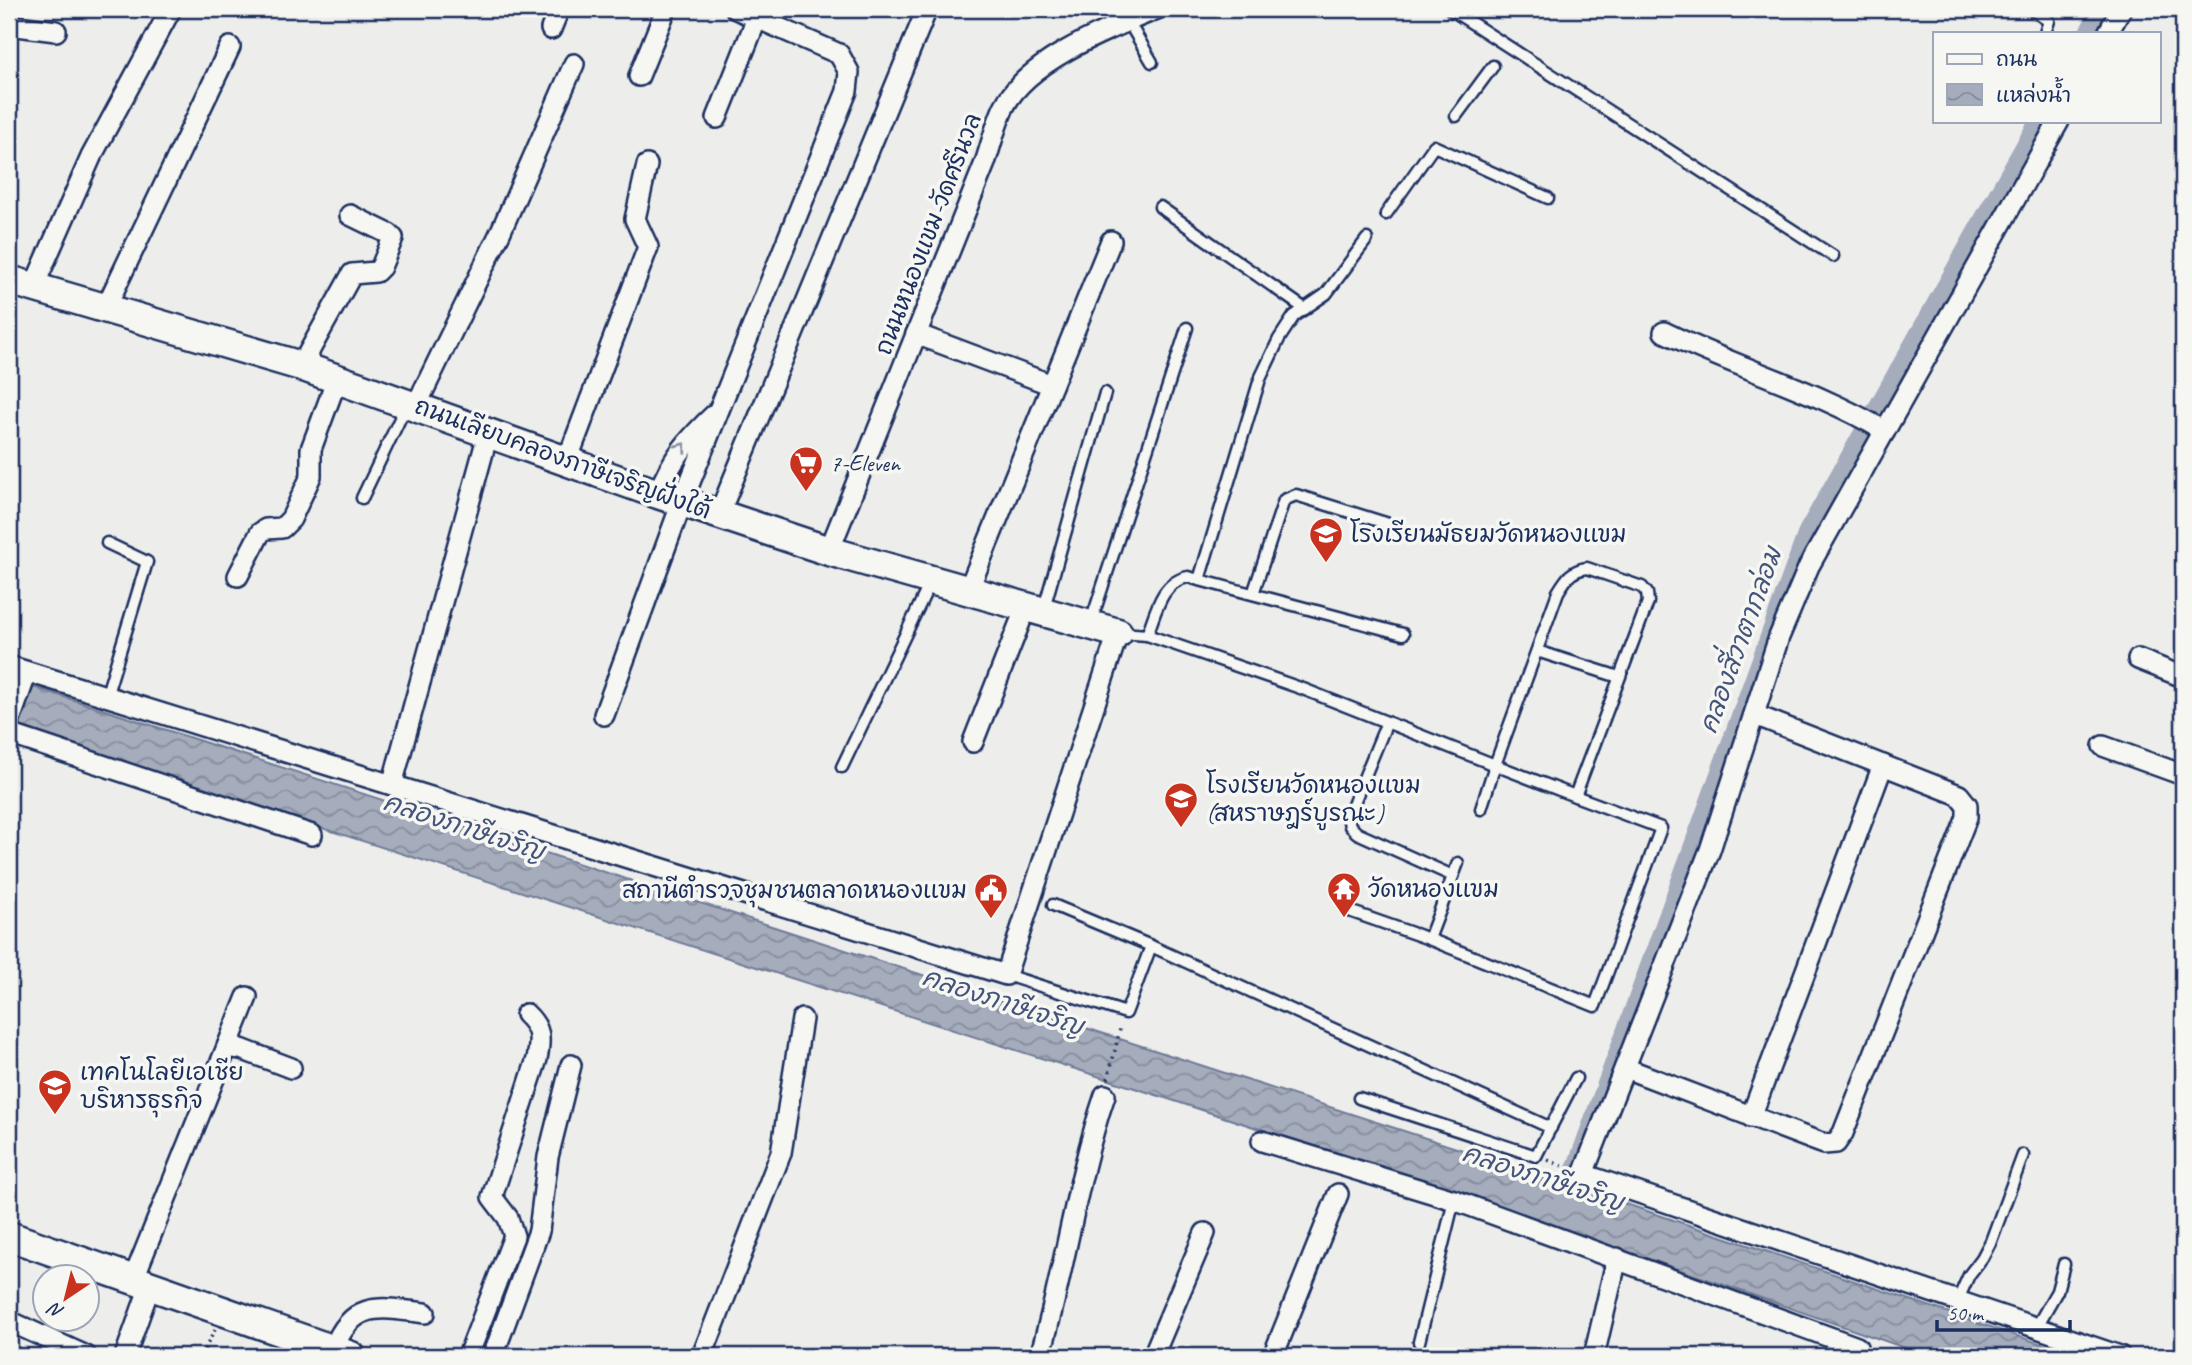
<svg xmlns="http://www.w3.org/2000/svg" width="2192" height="1365" font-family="Caveat,'Playpen Sans Thai',sans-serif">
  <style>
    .water { fill: url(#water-waves); stroke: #6e7a96; stroke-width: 2 }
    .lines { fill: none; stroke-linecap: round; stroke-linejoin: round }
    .canal { stroke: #a5acbc; stroke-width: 19 }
    .lane-casing { stroke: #1b2f5e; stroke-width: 15 }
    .street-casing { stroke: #1b2f5e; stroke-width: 24 }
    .secondary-casing { stroke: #1b2f5e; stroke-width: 33 }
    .path { stroke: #1b2f5e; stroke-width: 3.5; stroke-dasharray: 2 5; stroke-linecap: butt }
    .lane { stroke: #f6f6f2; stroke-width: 10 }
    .street { stroke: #f6f6f2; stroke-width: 19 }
    .secondary { stroke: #f6f6f2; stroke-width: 28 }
    .oneway { stroke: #8892a8 }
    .labels { text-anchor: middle; stroke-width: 7; stroke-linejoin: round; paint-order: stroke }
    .street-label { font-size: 24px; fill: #1b2f5e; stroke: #f6f6f2 }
    .poi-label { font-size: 24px; fill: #1b2f5e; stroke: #f6f6f2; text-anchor: start }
    .water-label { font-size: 26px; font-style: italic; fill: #44547a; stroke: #f6f6f2 }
  </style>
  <defs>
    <pattern id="water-waves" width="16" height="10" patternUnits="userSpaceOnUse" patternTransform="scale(1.75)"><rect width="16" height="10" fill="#a5acbc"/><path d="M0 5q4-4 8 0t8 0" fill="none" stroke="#868c9c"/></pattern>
  </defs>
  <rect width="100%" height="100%" fill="#edeeec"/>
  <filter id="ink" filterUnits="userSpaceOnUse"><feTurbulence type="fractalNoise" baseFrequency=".0143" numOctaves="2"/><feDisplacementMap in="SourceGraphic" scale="14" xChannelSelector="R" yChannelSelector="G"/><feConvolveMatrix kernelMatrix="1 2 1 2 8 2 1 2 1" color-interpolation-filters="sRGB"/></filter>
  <g filter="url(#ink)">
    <!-- water -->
    <polygon class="water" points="9,679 1549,1178 2077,1356 1928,1356 1534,1219 1144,1091 9,728"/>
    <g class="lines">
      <!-- canal -->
      <g class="canal">
        <polyline points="2088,33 2102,9"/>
        <polyline points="1561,1209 1808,531 2039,121"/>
      </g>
      <!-- lane casing -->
      <g class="lane-casing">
        <g id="lane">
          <polyline points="1450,9 1833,256"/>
          <polyline points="2031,9 2049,21 2045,33"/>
          <polyline points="1128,21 1152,62"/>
          <polyline points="1456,116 1493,66"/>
          <polyline points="1160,207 1305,309"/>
          <polyline points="1386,214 1434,146 1548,198"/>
          <polyline points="362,498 406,406"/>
          <path d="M 1587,568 L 1642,587 L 1647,593 L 1648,602 L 1575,796 L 1495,765 L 1558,592 C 1566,579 1571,570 1587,568 Z"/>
          <polyline points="1199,580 1260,379 1279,339 1294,316 1326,294 1367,239"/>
          <polyline points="1253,594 1284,500 1296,495 1395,526"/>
          <polyline points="1044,608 1105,393"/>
          <polyline points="1091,622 1187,328"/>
          <polyline points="1121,633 1147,635 1303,689 1495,765 1481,809"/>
          <path d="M 1147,635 C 1156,612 1161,582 1188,577 L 1403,634"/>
          <polyline points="1537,651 1619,677"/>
          <polyline points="106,697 147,562 107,543"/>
          <polyline points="1387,722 1348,817 1350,826 1357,833 1453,876"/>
          <polyline points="842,767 931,581"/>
          <polyline points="1458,863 1429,939 1595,1006 1661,828 1575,796"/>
          <polyline points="1053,905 1151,946"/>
          <polyline points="1352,912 1429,939"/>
          <polyline points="1006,975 1126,1013 1151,946 1551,1128"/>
          <polyline points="1359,1098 1536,1156 1576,1078"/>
          <polyline points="1957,1302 1969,1275 1982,1258 1991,1241 2023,1155"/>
          <polyline points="2036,1328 2057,1291 2064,1264"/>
          <polyline points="1419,1342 1454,1200"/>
        </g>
      </g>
      <!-- street casing -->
      <g class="street-casing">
        <g id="street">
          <polyline points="9,25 56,31"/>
          <polyline points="551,29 559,9"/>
          <polyline points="2108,33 2121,9"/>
          <polyline points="639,76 666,9"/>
          <polyline points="717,118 757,18"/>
          <polyline points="2059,121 1809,566 1779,637 1710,850 1583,1174 2120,1356"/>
          <polyline points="34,286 91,157 171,9"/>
          <polyline points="106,307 230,47"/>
          <path d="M 1664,332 C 1737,368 1816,390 1885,431"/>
          <polyline points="916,334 1052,385"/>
          <polyline points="301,366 352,274 376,272 381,267 393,238 389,234 350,215"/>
          <polyline points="416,406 501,231 574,64"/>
          <polyline points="488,434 392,785 1006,975 1118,633"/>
          <polyline points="567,461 648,247 635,219 647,165"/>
          <path d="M 658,494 C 671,459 689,438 716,413"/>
          <polyline points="719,514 927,9"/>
          <path d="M 829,551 L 985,163 C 991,145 996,124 1004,107 C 1027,60 1111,28 1157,9"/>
          <polyline points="238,576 260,533 266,529 282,528 291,519 311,476 311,449 337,379"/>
          <polyline points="968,591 1111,241"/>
          <polyline points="2138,659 2183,677"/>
          <polyline points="9,666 392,785"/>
          <polyline points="604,715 682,502 847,91 849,72 839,54 736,9"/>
          <polyline points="9,723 27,672"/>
          <polyline points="9,734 312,835"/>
          <polyline points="973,742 1026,607"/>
          <polyline points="2103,746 2183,775"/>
          <polyline points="227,1047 241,1049 291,1068"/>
          <polyline points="1625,1068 1824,1144 1836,1143 1843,1133 1967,817 1967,805 1959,795 1755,715"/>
          <polyline points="1751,1117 1883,765"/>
          <polyline points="1262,1141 1454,1200 1857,1347"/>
          <polyline points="133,1280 247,997"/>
          <polyline points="9,1321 86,1356"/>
          <path d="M 333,1350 C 352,1300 379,1307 425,1313"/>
          <polyline points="125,1356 150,1286"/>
          <path d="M 468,1356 L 514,1236 L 508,1218 L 492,1197 L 537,1059 C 541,1038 541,1028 526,1014"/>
          <polyline points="493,1356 539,1231 548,1157 571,1065"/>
          <polyline points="702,1356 781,1153 802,1019"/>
          <path d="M 1040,1356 C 1065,1270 1076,1180 1105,1095"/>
          <polyline points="1153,1356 1205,1233"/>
          <polyline points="1273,1356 1338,1194"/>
          <polyline points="1594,1356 1617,1258"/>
        </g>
      </g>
      <!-- secondary casing -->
      <g class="secondary-casing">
        <g id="secondary">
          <polyline points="9,280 301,366 658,494 829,551 1118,633"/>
          <polyline points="9,1236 351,1356"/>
        </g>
      </g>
      <!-- path -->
      <g class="path">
        <polyline points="1108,1079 1121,1025"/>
        <polyline points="1548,1160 1567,1168"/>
        <polyline points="201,1356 215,1330"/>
      </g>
      <!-- lane -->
      <use href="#lane" class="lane"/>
      <!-- street -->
      <use href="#street" class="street"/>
      <!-- secondary -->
      <use href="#secondary" class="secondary"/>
    </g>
    <!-- one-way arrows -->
    <defs><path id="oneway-chevron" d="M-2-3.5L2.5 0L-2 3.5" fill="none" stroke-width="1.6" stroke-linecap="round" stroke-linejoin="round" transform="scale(1.75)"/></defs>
    <use class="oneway" href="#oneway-chevron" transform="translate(682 447) rotate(-53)"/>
  </g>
  <!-- icons -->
  <defs>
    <g id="supermarket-pin" transform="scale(1.75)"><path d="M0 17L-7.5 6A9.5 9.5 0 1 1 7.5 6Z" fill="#c8321e" stroke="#f6f6f2"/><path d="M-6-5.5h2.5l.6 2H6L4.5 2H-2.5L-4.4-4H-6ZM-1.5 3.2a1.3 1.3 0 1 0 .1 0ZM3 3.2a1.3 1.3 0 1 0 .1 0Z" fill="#fff"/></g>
    <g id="school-pin" transform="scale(1.75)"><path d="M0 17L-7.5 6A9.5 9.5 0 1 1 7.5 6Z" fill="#c8321e" stroke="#f6f6f2"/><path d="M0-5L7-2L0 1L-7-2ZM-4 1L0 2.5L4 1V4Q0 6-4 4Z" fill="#fff"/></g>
    <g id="temple-pin" transform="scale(1.75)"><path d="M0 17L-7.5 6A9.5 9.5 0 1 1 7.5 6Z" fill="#c8321e" stroke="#f6f6f2"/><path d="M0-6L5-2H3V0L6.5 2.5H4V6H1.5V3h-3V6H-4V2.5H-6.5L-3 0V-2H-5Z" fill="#fff"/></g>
    <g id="civic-pin" transform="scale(1.75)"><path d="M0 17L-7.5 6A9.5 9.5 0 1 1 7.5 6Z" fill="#c8321e" stroke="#f6f6f2"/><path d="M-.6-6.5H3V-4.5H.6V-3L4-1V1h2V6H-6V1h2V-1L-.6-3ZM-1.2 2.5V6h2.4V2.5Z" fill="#fff"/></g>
    <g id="university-pin" transform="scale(1.75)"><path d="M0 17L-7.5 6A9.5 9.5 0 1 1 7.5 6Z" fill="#c8321e" stroke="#f6f6f2"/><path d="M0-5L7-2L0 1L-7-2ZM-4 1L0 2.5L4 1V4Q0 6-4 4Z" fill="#fff"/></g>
  </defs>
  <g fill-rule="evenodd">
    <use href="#supermarket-pin" x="806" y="463"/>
    <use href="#school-pin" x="1326" y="534"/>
    <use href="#school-pin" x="1181" y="799"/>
    <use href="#temple-pin" x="1344" y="889"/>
    <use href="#civic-pin" x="991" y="890"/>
    <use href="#university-pin" x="55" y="1086"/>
  </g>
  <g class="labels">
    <!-- street labels -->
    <g class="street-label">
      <text transform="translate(928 234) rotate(-69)" y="8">ถนนหนองแขม-วัดศรีนวล</text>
      <text transform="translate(563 458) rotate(20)" y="8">ถนนเลียบคลองภาษีเจริญฝั่งใต้</text>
    </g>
    <!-- poi labels -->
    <g class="poi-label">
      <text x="830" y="471">7-Eleven</text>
      <text x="1350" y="542">โรงเรียนมัธยมวัดหนองแขม</text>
      <text x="1206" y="793">โรงเรียนวัดหนองแขม<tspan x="1206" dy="28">(สหราษฎร์บูรณะ)</tspan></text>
      <text x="1368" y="897">วัดหนองแขม</text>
      <text x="967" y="898" text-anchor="end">สถานีตำรวจชุมชนตลาดหนองแขม</text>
      <text x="80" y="1080">เทคโนโลยีเอเชีย<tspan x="80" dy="28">บริหารธุรกิจ</tspan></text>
    </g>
    <!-- water labels -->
    <g class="water-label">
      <text transform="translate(1740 640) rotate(-70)" y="9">คลองสี่วาตากล่อม</text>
      <text transform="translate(464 826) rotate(18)" y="9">คลองภาษีเจริญ</text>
      <text transform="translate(1003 1001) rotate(18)" y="9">คลองภาษีเจริญ</text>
      <text transform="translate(1543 1177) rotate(18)" y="9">คลองภาษีเจริญ</text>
    </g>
  </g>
  <!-- margin -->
  <rect width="2192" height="1365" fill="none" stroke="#f6f6f2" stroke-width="35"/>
  <rect x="18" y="18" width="2157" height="1330" fill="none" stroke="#1b2f5e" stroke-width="2.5" filter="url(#ink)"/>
  <!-- legend -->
  <rect x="1933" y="32" width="228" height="91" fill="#f6f6f2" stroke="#9ea6b7" stroke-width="2"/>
  <rect x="1947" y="54" width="35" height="10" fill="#f6f6f2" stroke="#9ea6b7" stroke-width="2"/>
  <text x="1996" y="66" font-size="21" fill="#1b2f5e">ถนน</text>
  <rect x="1947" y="84" width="35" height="21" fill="url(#water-waves)" stroke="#9ea6b7" stroke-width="2"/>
  <text x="1996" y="102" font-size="21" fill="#1b2f5e">แหล่งน้ำ</text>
  <!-- north arrow -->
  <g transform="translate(66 1298) rotate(215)"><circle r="33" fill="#f6f6f2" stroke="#9ea6b7" stroke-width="2"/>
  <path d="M0-5L12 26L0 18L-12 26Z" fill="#c8321e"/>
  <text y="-10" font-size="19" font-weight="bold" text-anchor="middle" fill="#1b2f5e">N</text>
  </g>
  <!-- scale -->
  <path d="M1937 1320v10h133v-10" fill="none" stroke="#1b2f5e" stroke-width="3.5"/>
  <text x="1947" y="1320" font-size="21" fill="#1b2f5e" stroke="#f6f6f2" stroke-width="5" paint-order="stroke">50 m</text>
</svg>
